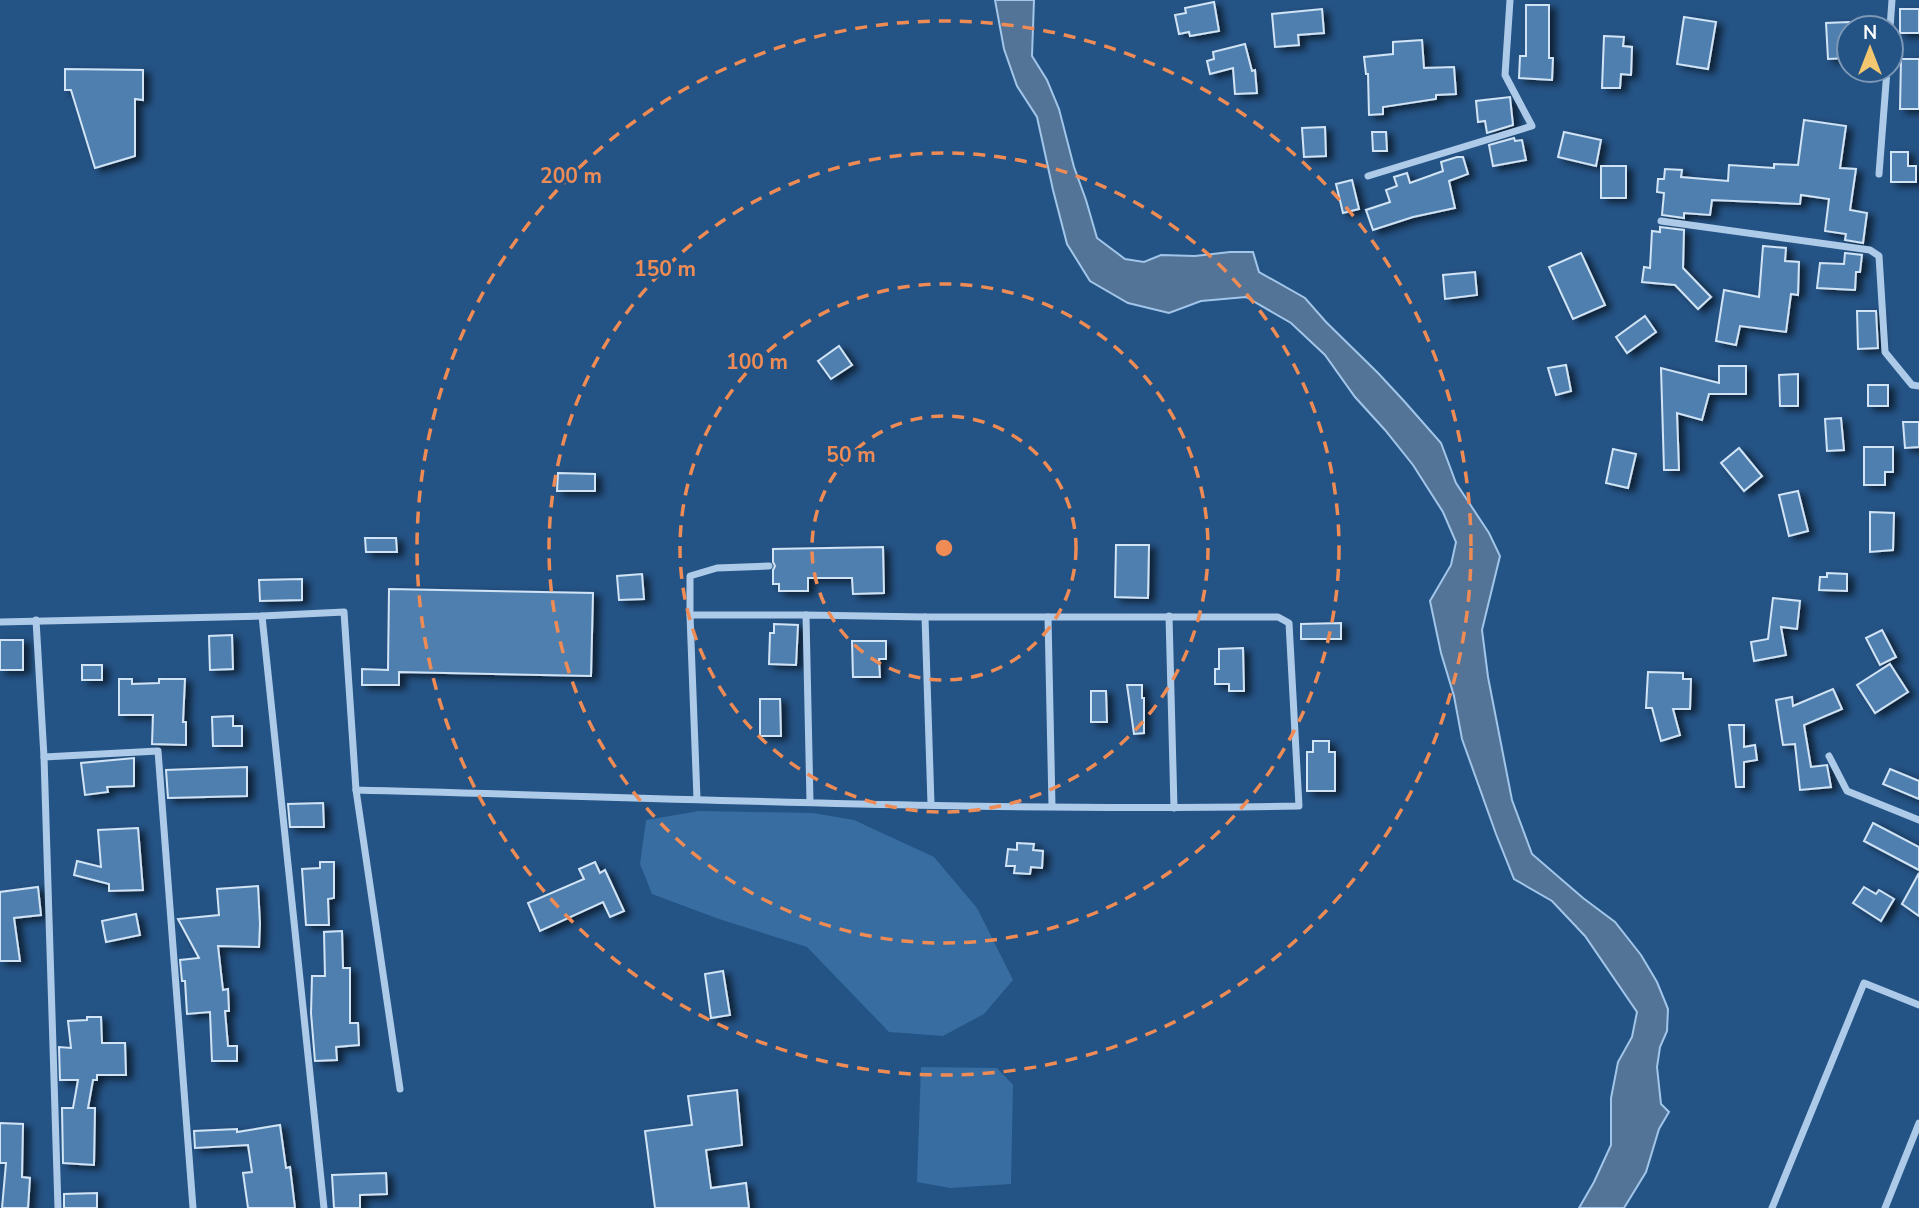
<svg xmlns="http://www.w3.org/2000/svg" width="1919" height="1208" font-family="'Nunito Sans',sans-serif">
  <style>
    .green { fill: #386da1 }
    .water { fill: #537497; stroke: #a1c6e9; stroke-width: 2 }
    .building { fill: #507fae; stroke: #d1e4f6; stroke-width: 2; filter: url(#shadow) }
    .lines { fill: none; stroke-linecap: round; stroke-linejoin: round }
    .street { stroke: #adcbe8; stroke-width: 7 }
    .ring { fill: none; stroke: #ef8b55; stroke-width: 3.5; stroke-dasharray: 12 9 }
    .centre { fill: #ef8b55; stroke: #245385; stroke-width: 3.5 }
    .ring-label { font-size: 21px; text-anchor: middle; font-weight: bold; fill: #ef8b55; stroke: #245385; stroke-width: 6; stroke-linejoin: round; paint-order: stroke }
  </style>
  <defs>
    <filter id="shadow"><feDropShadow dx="6" dy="3.5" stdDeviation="3.5" flood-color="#0009"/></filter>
  </defs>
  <rect width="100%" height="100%" fill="#245385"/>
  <!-- green -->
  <g class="green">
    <polygon points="699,811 813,813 854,820 934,857 977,908 1013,980 984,1014 943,1036 889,1032 807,947 719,919 652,894 640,864 646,820"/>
    <polygon points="921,1067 997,1068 1013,1085 1011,1184 950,1188 917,1182"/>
  </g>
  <!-- water -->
  <polygon class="water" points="995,0 1034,0 1032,56 1047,80 1059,109 1074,167 1086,200 1097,238 1125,259 1144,262 1161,255 1195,256 1230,252 1253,252 1259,272 1305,298 1326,322 1378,373 1404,401 1441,443 1456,483 1489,533 1500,556 1482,630 1488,677 1512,800 1532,854 1583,898 1615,922 1641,955 1657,982 1668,1009 1667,1031 1660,1047 1657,1067 1661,1104 1669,1112 1659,1129 1646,1172 1624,1208 1579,1208 1594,1182 1611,1145 1611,1098 1618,1062 1632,1037 1637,1012 1585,936 1552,901 1514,879 1496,834 1462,739 1454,696 1441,653 1430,601 1451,565 1456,542 1443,512 1413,465 1385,430 1355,397 1325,355 1291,323 1246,297 1201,301 1169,313 1128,303 1090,281 1067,244 1053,190 1037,117 1017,86 1004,49"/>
  <!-- building -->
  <g class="building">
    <polygon points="1214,2 1219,31 1190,36 1189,32 1179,34 1175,15 1186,13 1185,8"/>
    <polygon points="1526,5 1549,5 1549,58 1553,58 1552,80 1519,78 1520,56 1526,56"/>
    <polygon points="1322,9 1324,33 1298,35 1299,45 1275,47 1272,14"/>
    <rect x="1900" y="9" width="19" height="24"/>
    <polygon points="1684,17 1716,22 1708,69 1677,64"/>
    <polygon points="1849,22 1849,58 1828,59 1826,23"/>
    <polygon points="1604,36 1624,37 1623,46 1632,47 1631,75 1621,74 1620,88 1602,88"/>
    <polygon points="1422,40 1424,68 1454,67 1456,94 1436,95 1436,99 1383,107 1383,114 1369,115 1368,74 1366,74 1364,57 1393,54 1393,42"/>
    <polygon points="1245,44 1252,71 1255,70 1257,93 1235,94 1233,68 1210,74 1207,61 1214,59 1213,52"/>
    <polygon points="1901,59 1919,59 1919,109 1900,109"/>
    <polygon points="65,69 143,70 143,100 135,99 135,156 95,168 71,90 65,90"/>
    <polygon points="1510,97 1513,125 1487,133 1485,121 1478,122 1476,101"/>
    <polygon points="1804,120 1846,126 1840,168 1856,169 1850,210 1867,213 1863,243 1845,240 1846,234 1825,231 1829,199 1801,195 1800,204 1712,200 1710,215 1684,213 1684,218 1662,215 1664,193 1657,192 1658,179 1664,179 1665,169 1682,170 1681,177 1728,181 1729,165 1774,168 1774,164 1798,165"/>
    <polygon points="1325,127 1326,156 1304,157 1302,128"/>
    <polygon points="1372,132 1386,132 1387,151 1373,151"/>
    <polygon points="1564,132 1601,140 1596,166 1558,157"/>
    <polygon points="1514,138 1515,141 1522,140 1526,160 1493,166 1489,145"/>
    <polygon points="1891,152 1908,152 1908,166 1916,166 1916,182 1891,182"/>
    <polygon points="1457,157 1463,157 1468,174 1449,181 1455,208 1413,217 1373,230 1366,210 1390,202 1386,190 1397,186 1394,177 1407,173 1410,183 1443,171 1441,162"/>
    <rect x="1601" y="166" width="25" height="32"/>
    <polygon points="1352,180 1359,209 1343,213 1336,184"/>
    <polygon points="1660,227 1684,230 1683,268 1711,297 1698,309 1675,285 1642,282 1644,267 1650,268 1652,231 1660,232"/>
    <polygon points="1763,246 1786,248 1785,261 1799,262 1798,295 1791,294 1786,332 1740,326 1736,345 1716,341 1724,290 1759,297"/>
    <polygon points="1581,253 1605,305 1573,319 1549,267"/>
    <polygon points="1845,253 1862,255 1860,272 1856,272 1855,290 1817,288 1820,263 1844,264"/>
    <polygon points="1475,272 1477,295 1445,299 1443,275"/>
    <polygon points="1857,311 1876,311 1878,348 1858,349"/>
    <polygon points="1645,316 1656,332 1627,353 1616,337"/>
    <polygon points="839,346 852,365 831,379 818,361"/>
    <polygon points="1566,365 1571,391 1556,395 1548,368"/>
    <polygon points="1719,366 1746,366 1746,394 1709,394 1702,420 1677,413 1679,470 1664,470 1661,368 1719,383"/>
    <polygon points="1798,374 1798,406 1780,406 1779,375"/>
    <rect x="1868" y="385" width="20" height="21"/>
    <polygon points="1841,418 1844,450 1827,451 1825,419"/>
    <polygon points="1903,422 1919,422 1919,447 1905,448"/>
    <polygon points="1864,447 1893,447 1893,472 1885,472 1885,485 1864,485"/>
    <polygon points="1739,448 1762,476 1744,491 1721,463"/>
    <polygon points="1613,449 1636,454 1628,488 1606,483"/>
    <polygon points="558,473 595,474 595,491 557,491"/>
    <polygon points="1798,491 1808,531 1789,536 1779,495"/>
    <polygon points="1870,512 1894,513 1893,550 1870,552"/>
    <polygon points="365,538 396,538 397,552 366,552"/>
    <polygon points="1116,545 1149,545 1148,598 1115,597"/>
    <polygon points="883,547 884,593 853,594 852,578 808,578 808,591 779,591 779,584 773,584 773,570 775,566 773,562 773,549"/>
    <polygon points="1827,573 1847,574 1847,591 1819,590 1820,577 1827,577"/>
    <polygon points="642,574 644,599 619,600 617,576"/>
    <polygon points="302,579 302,600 260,601 259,580"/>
    <polygon points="389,589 593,593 591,676 399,672 399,685 362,685 362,669 388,670"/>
    <polygon points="1773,598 1800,601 1797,629 1781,627 1786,655 1754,661 1751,642 1768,639"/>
    <polygon points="1341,623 1341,639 1301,639 1301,624"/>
    <polygon points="774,624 798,625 796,665 769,664 770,633 774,633"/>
    <polygon points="1882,630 1896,657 1880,665 1866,638"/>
    <polygon points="232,635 233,669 210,670 209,636"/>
    <rect x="0" y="640" width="23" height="30"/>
    <polygon points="852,641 886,641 886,659 879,659 880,677 853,677"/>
    <polygon points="1243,648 1244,691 1229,691 1229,684 1215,684 1215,669 1219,669 1219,649"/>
    <polygon points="1890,664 1908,692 1875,713 1857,685"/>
    <rect x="82" y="665" width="20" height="15"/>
    <polygon points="1648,672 1683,673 1683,679 1691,679 1690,709 1673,709 1680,735 1661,741 1652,708 1646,708"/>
    <polygon points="119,679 132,679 132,684 159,683 159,679 185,679 183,722 186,722 186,745 152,744 153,715 119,715"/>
    <polygon points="1127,685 1142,685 1142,698 1144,698 1144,733 1134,734"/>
    <polygon points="1833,689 1842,709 1804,725 1811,767 1827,765 1831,787 1800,790 1795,744 1783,745 1776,700 1792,697 1793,706"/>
    <polygon points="1091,691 1106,691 1107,722 1091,722"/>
    <polygon points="760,699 780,699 781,736 760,736"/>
    <polygon points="233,716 233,726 242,726 242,746 213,746 212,717"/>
    <polygon points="1729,725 1744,725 1744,747 1755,745 1757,760 1744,762 1744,787 1736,787"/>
    <polygon points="1313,741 1329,741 1329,752 1335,752 1335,791 1307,791 1307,752 1313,752"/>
    <polygon points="134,758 134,786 107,787 108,792 85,795 81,763"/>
    <polygon points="247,767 247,796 168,798 166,770"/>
    <polygon points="1890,769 1919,781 1919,799 1883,784"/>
    <polygon points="323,803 324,827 290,827 288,804"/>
    <polygon points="1873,823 1919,847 1919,870 1864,841"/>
    <polygon points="138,828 143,890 109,891 109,884 74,875 77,861 101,867 98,830"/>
    <polygon points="1017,843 1034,844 1033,850 1043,851 1042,868 1031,867 1030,874 1014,873 1015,866 1006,866 1008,849 1017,850"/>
    <polygon points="320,862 334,862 334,898 328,899 329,925 306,925 302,869 320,868"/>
    <polygon points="595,862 600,873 605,870 624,911 610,917 603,902 540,931 528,903 584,879 579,869"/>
    <polygon points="1919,873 1919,916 1902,904"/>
    <polygon points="258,886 260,924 259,947 218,946 223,990 228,989 229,1011 225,1011 228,1046 237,1046 237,1061 212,1061 210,1012 187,1014 185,981 182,981 180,960 199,958 178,919 219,915 217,889"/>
    <polygon points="38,887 41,915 14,918 20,961 0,961 0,892"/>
    <polygon points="1864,887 1876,894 1879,890 1894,899 1881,921 1853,903"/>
    <polygon points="136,914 140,935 106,942 102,921"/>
    <polygon points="342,931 343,968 350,968 350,1023 358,1023 359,1045 336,1047 337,1060 315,1061 311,1013 312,976 325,976 324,932"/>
    <polygon points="723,971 730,1015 711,1018 705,974"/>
    <polygon points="87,1017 101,1017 102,1043 125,1043 126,1075 97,1075 97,1080 93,1080 88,1108 95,1108 94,1165 63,1163 62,1108 73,1108 78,1080 60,1080 59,1047 71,1048 68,1021 87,1020"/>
    <polygon points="737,1090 742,1145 706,1150 711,1188 746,1183 749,1208 655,1208 645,1131 692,1125 688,1096"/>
    <polygon points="0,1123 23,1124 22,1177 30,1178 28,1208 2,1208 6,1163 0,1163"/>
    <polygon points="280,1125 286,1168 290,1167 295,1208 248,1208 243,1173 252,1172 248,1145 195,1148 194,1131 237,1129 237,1132"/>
    <polygon points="386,1173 387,1194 360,1195 360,1208 334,1208 332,1175"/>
    <polygon points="97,1193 97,1208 64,1208 64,1194"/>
  </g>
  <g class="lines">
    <!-- street -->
    <g class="street">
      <polyline points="1890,28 1892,0"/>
      <polyline points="1879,174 1887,70"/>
      <polyline points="1368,176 1532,126 1505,75 1510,0"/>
      <polyline points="1661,221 1870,250 1879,256 1885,352 1912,385 1919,386"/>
      <polyline points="690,615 690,576 717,568 769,566"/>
      <polyline points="262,616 324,1208"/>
      <polyline points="1169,616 1174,808"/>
      <polyline points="925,617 931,804"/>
      <polyline points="1048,617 1052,806"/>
      <polyline points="36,620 44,757 58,1208"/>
      <path d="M 0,622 L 262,616 L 344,612 L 356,790 C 670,798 985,812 1299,806 L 1289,623 L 1278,617 L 925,617 L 806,615 L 810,802"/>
      <polyline points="1829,756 1847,791 1919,820"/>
      <polyline points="44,757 158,751 193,1208"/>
      <polyline points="356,790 400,1089"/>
      <polyline points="697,799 690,615 806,615"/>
      <polyline points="1772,1208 1864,983 1919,1005"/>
      <polyline points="1885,1208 1919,1123"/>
    </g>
  </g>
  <!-- distance rings -->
  <g class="ring">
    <circle cx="944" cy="548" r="132"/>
    <circle cx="944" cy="548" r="264"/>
    <circle cx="944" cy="548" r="395"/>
    <circle cx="944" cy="548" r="527"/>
  </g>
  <circle cx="944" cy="548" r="10" class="centre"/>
  <g class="ring-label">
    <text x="571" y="183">200 m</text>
    <text x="665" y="276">150 m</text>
    <text x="757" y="369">100 m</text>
    <text x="851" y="462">50 m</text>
  </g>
  <!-- north arrow -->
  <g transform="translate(1870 49)"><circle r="33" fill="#245385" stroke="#7c98b6" stroke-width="2"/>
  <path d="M0-5L12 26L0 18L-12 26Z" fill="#f3c770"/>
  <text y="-10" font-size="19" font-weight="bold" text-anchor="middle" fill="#ffffff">N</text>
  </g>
</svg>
